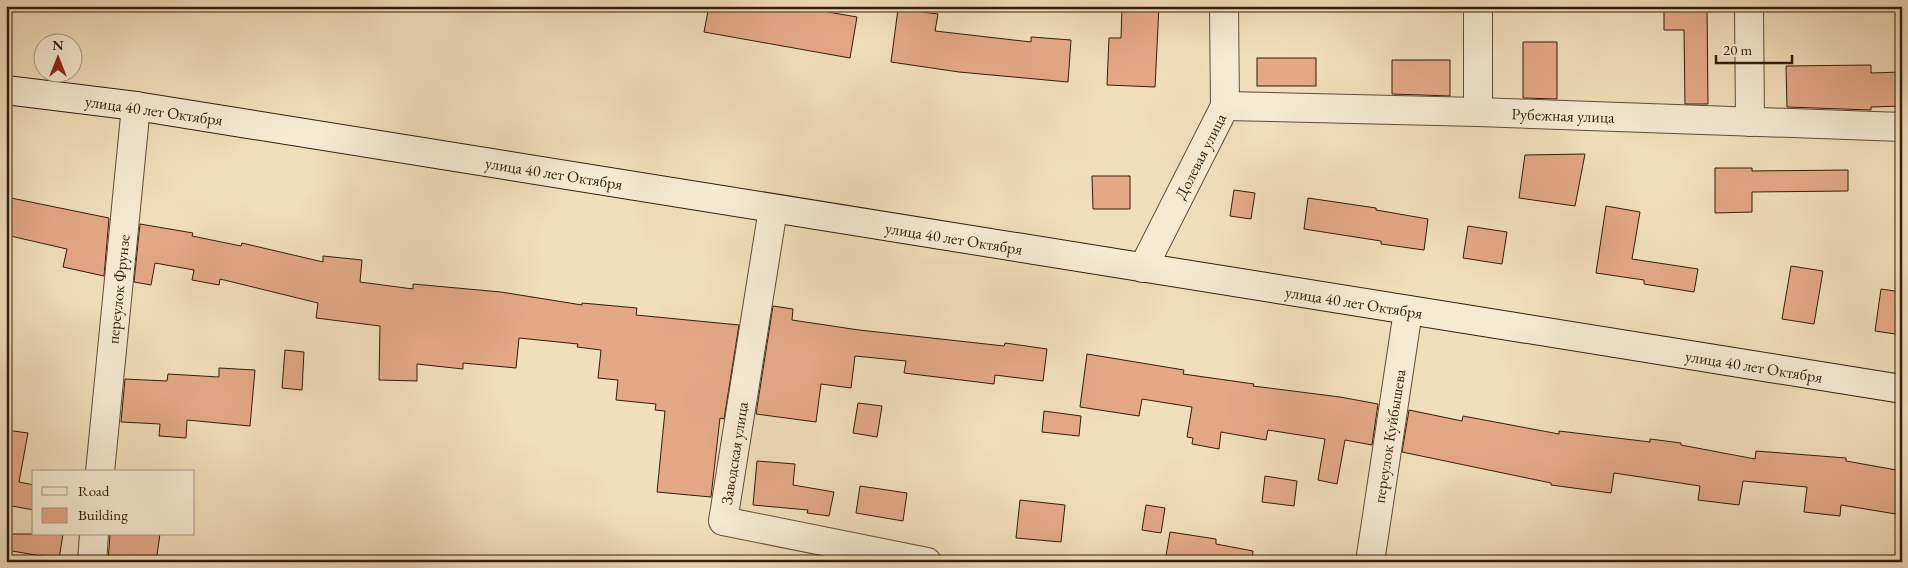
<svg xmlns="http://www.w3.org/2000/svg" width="1908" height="568" font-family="'EB Garamond',serif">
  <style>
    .building { fill: #e4a887; stroke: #341c0c }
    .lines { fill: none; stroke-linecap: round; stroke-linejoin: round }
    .street-casing { stroke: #634c38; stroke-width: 30 }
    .secondary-casing { stroke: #341c0c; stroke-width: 30 }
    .street { stroke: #f6ead2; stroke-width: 28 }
    .secondary { stroke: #f6ead2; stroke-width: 28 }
    .labels { text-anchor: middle; stroke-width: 4; stroke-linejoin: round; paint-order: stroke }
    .street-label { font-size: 16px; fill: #341c0c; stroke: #f6ead2 }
  </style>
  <rect width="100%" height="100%" fill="#f1deba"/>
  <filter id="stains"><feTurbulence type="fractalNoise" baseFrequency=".004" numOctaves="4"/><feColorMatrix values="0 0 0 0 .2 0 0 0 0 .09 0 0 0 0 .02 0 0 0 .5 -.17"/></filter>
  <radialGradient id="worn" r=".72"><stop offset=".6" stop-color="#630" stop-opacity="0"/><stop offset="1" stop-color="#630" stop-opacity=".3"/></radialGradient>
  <!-- building -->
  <g class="building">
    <polygon points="709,6 793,6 857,17 850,58 704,32"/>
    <polygon points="1122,6 1159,6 1155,87 1107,85 1109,38 1121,38"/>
    <polygon points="1664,6 1707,6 1708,104 1685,104 1684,30 1664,30"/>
    <polygon points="898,9 938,14 935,31 1031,42 1031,37 1071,40 1068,82 959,72 891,62"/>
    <polygon points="1523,42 1557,42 1557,99 1523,98"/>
    <rect x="1257" y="58" width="59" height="28"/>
    <polygon points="1392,60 1450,60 1450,96 1392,94"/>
    <polygon points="1871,65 1871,73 1902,72 1902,106 1871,107 1871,110 1787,107 1786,66"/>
    <polygon points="1585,154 1575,206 1519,198 1525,155"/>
    <polygon points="1715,168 1752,168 1752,171 1848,170 1848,191 1752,192 1752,212 1715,213"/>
    <polygon points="1092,176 1130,176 1130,209 1093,209"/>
    <polygon points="1234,190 1255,193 1251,219 1230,216"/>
    <polygon points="6,197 109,218 104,276 63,267 67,249 6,235"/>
    <polygon points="1308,198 1376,208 1376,210 1428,219 1424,250 1381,244 1381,241 1304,229"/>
    <polygon points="1606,206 1640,212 1632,259 1698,269 1694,292 1644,284 1644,280 1596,273"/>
    <polygon points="140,224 193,233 192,236 241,246 242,243 323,262 323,256 362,260 360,282 413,289 413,284 501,292 582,305 582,303 637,308 636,315 739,325 724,419 720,418 711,497 657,492 665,411 655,410 656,404 616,400 618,380 598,378 601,350 577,347 578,344 519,338 516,368 463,363 463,369 417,364 417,381 379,380 380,326 316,318 318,303 220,279 219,285 192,280 194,270 155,263 151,285 134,282"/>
    <polygon points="1468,226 1507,232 1502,264 1463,258"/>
    <polygon points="1791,266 1823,271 1814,324 1782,319"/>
    <polygon points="1881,289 1902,292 1902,335 1875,331"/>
    <polygon points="773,306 793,309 792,320 859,330 1004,346 1005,343 1047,349 1043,381 995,375 994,384 904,373 906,361 855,356 851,388 821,384 816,422 756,414"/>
    <polygon points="285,350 304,352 302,390 282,388"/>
    <polygon points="1087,354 1184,370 1183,374 1254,384 1253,386 1340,397 1378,404 1372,445 1345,440 1337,484 1318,480 1325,439 1268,430 1266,440 1221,432 1219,449 1192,444 1193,438 1187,437 1192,407 1142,399 1139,416 1080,407"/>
    <polygon points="219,368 255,370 250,426 187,420 186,438 159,436 160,424 121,422 125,379 167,381 168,374 219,377"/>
    <polygon points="858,403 882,406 877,437 853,433"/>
    <polygon points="1409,410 1462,421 1463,416 1559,434 1559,431 1650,442 1650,439 1681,443 1681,445 1755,459 1756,451 1846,458 1846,461 1902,471 1902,515 1841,505 1840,516 1804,512 1807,487 1743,481 1739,505 1698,500 1700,486 1614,473 1611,493 1551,485 1551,483 1402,452"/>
    <polygon points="1044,411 1081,416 1079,436 1042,432"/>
    <polygon points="6,430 28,433 19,482 34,485 34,510 6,505"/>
    <polygon points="757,461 795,464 793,485 834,492 829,516 807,513 808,510 753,505"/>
    <polygon points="1265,476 1297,481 1294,506 1262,502"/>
    <polygon points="860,486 907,493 903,521 856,513"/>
    <polygon points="1020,500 1065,505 1061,542 1016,538"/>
    <polygon points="1146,505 1165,508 1161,533 1142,530"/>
    <polygon points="1170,532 1216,539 1216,544 1253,551 1252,562 1165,562"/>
    <polygon points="6,534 63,534 59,559 6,550"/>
    <polygon points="110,534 160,534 156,562 108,562"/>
  </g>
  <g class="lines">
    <!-- street casing -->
    <g class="street-casing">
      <g id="street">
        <polyline points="1478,6 1478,112"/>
        <polyline points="1749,6 1750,122"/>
        <polyline points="1225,106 1478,112 1902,127"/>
        <polyline points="773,209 723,521 927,562"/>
        <polyline points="1143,268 1225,106 1224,6"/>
        <polyline points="100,472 136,106"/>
        <polyline points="92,562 94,534"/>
        <polyline points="1370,562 1408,311"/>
      </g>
    </g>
    <!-- secondary casing -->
    <g class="secondary-casing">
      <polyline id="secondary" points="6,90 136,106 1902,389"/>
    </g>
    <!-- street -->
    <use href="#street" class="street"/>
    <!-- secondary -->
    <use href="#secondary" class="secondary"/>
  </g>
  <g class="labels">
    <!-- street labels -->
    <g class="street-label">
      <text transform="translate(154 110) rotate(8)" y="6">улица 40 лет Октября</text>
      <text transform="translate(1563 115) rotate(2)" y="6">Рубежная улица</text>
      <text transform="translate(1200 156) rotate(-63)" y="6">Долевая улица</text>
      <text transform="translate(554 173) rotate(9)" y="6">улица 40 лет Октября</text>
      <text transform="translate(954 238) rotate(9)" y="6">улица 40 лет Октября</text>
      <text transform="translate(118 289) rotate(-84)" y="6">переулок Фрунзе</text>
      <text transform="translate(1354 302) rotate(9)" y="6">улица 40 лет Октября</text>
      <text transform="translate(1754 366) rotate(9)" y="6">улица 40 лет Октября</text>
      <text transform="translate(1389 436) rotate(-81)" y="6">переулок Куйбышева</text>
      <text transform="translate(734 453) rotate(-81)" y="6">Заводская улица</text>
    </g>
  </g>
  <!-- margin -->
  <rect width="1908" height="568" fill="none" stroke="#f1deba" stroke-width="25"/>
  <rect x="8" y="8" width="1893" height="553" fill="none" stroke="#341c0c" stroke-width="2.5"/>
  <rect x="12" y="12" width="1883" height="543" fill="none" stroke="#341c0c"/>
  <!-- legend -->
  <rect x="32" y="470" width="162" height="65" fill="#f6ead2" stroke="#a89883"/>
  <rect x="42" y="487" width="25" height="8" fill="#f6ead2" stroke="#a89883"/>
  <text x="78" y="496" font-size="15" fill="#341c0c">Road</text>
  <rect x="42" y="508" width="25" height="15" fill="#e4a887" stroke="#a89883"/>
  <text x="78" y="520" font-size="15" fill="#341c0c">Building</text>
  <!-- north arrow -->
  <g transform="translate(58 58)"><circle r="24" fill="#f6ead2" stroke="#a89883"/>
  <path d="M0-4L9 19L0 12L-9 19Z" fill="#8f2418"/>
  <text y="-8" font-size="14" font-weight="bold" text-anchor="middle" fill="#341c0c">N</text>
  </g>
  <!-- scale -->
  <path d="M1716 55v8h76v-8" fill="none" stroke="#341c0c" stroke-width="2.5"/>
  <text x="1723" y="55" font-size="15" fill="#341c0c" stroke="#f6ead2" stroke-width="4" paint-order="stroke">20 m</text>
  <rect width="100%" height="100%" filter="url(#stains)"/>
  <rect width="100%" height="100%" fill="url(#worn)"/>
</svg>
